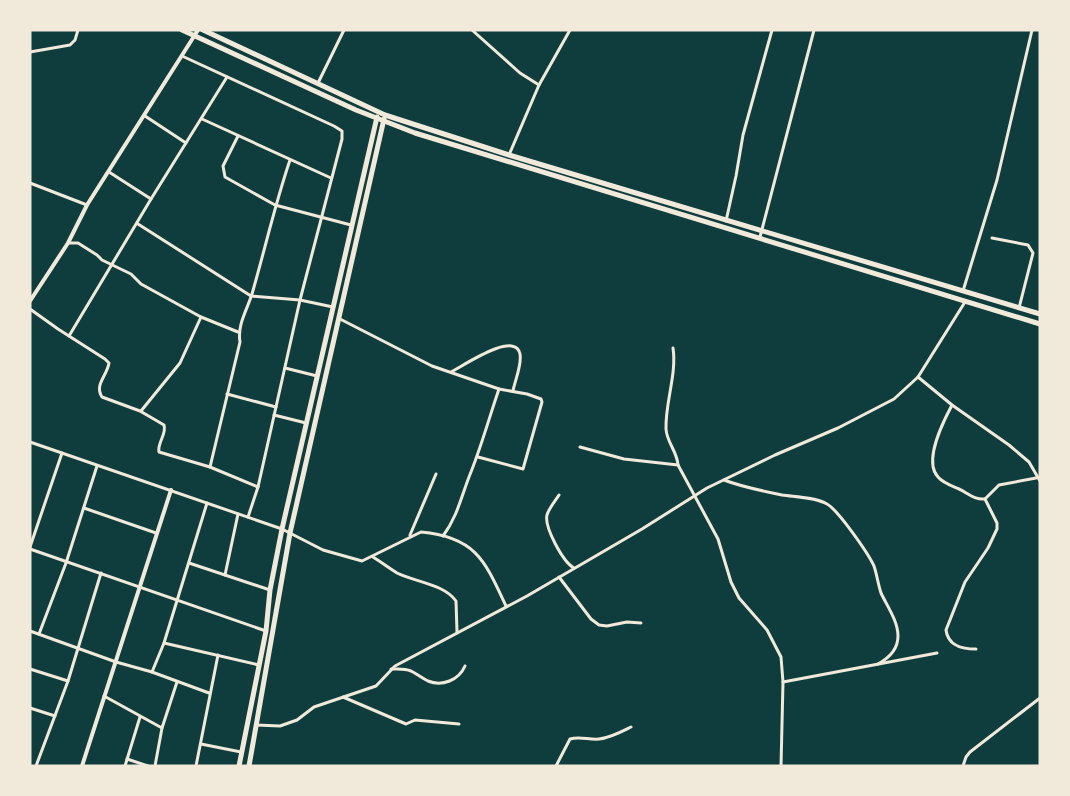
<svg xmlns="http://www.w3.org/2000/svg" width="1070" height="796" font-family="'Varela Round',sans-serif">
  <style>
    .lines { fill: none; stroke-linecap: round; stroke-linejoin: round }
    .minor { stroke: #f1e9da; stroke-width: 3 }
    .tertiary { stroke: #f1e9da; stroke-width: 4 }
    .primary { stroke: #f1e9da; stroke-width: 5 }
  </style>
  <rect width="100%" height="100%" fill="#0f3d3e"/>
  <g class="lines">
    <!-- minor -->
    <g class="minor">
      <polyline points="472,30 520,73 539,85"/>
      <polyline points="30,52 70,45 75,40 78,30"/>
      <polyline points="182,56 334,126 342,131 342,139 300,300 258,487 248,517"/>
      <polyline points="318,83 344,30"/>
      <polyline points="145,116 186,143"/>
      <polyline points="202,119 331,178"/>
      <polyline points="238,136 223,166 225,177 275,205 351,225"/>
      <polyline points="509,155 539,85 570,30"/>
      <polyline points="109,172 151,199"/>
      <polyline points="30,183 87,205"/>
      <polyline points="726,221 736,176 743,135 772,30"/>
      <polyline points="138,224 251,296 300,300 333,307"/>
      <polyline points="760,237 814,30"/>
      <polyline points="992,238 1028,245 1033,253 1019,308"/>
      <polyline points="68,243 78,243 97,255 102,260 131,274 141,284 201,317 238,332"/>
      <polyline points="963,291 997,180 1032,30"/>
      <path d="M 30,309 L 58,329 L 105,359 L 109,363 C 107,376 94,385 102,397 L 140,411 L 164,425 C 167,434 157,443 159,452 L 210,467"/>
      <polyline points="340,319 432,366 499,389 527,394 541,399 542,402 523,469 478,457"/>
      <polyline points="69,336 151,199 227,77"/>
      <path d="M 673,348 C 677,374 665,403 666,429 C 667,443 677,451 678,465"/>
      <polyline points="285,368 317,376"/>
      <path d="M 451,372 C 463,366 515,330 520,354 C 522,365 515,380 513,391"/>
      <polyline points="918,377 952,405 1009,445 1029,462 1040,481"/>
      <polyline points="227,394 276,407"/>
      <path d="M 952,405 C 943,422 923,461 938,477 C 943,483 952,486 959,489 C 968,493 974,500 985,499"/>
      <polyline points="141,411 180,363 201,317"/>
      <polyline points="274,415 306,423"/>
      <path d="M 30,442 L 282,529 L 323,550 L 362,561 L 421,532 C 476,537 485,561 506,606"/>
      <polyline points="580,447 624,459 678,465 718,539 731,582 739,598 767,630 781,657 783,682 781,766"/>
      <path d="M 724,480 C 742,487 763,491 782,495 C 796,497 814,497 827,504 C 838,510 868,553 874,566 C 877,575 878,584 881,593 C 887,606 898,621 898,636 C 898,649 889,658 878,664"/>
      <path d="M 258,487 L 210,467 L 240,342 C 237,325 247,310 252,294 C 265,249 275,204 290,160"/>
      <path d="M 559,495 C 555,501 549,508 547,515 C 544,527 563,562 574,568"/>
      <polyline points="985,499 999,485 1036,478"/>
      <polyline points="84,508 156,533"/>
      <polyline points="410,535 436,474"/>
      <path d="M 443,536 C 457,517 461,498 469,477 C 481,448 489,418 499,389"/>
      <polyline points="30,547 62,453"/>
      <polyline points="30,549 266,631"/>
      <path d="M 373,557 C 381,562 389,568 397,573 C 415,582 444,584 456,601 L 457,632"/>
      <polyline points="189,563 270,590"/>
      <polyline points="225,575 238,514"/>
      <polyline points="559,577 591,619 599,625 607,626 627,622 641,623"/>
      <polyline points="30,631 116,662 152,672 209,693"/>
      <polyline points="39,634 66,563 97,466"/>
      <polyline points="164,643 259,665"/>
      <path d="M 976,649 C 962,649 948,646 946,630 L 965,582 L 988,548 L 997,529 L 997,523 L 985,499"/>
      <polyline points="30,669 68,681"/>
      <path d="M 391,669 C 398,669 404,668 411,671 C 417,674 422,678 428,681 C 442,687 459,680 465,666"/>
      <polyline points="152,672 164,643 207,503"/>
      <polyline points="783,682 937,653"/>
      <polyline points="104,696 162,728"/>
      <polyline points="343,697 406,724 415,720 459,724"/>
      <polyline points="30,708 55,716"/>
      <polyline points="256,725 280,726 297,720 314,707 376,686 395,666 527,596 642,529 707,488 775,455 838,428 894,399 918,377 965,302"/>
      <polyline points="201,744 241,752"/>
      <polyline points="127,759 148,766"/>
      <polyline points="36,766 68,681 101,573"/>
      <polyline points="125,766 140,717"/>
      <polyline points="155,766 162,728 177,682"/>
      <polyline points="196,766 218,655"/>
      <path d="M 556,766 L 570,739 C 580,736 589,740 599,739 C 610,738 621,732 631,727"/>
      <polyline points="963,766 966,757 970,752 1040,698"/>
    </g>
    <!-- tertiary -->
    <g class="tertiary">
      <polyline points="30,301 68,243 87,205 198,30"/>
      <polyline points="82,766 171,490"/>
    </g>
    <!-- primary -->
    <g class="primary">
      <polyline points="182,30 356,110 415,133 1040,324"/>
      <polyline points="203,30 385,115 509,155 1040,314"/>
      <polyline points="239,766 266,631 270,590 282,529 377,117"/>
      <polyline points="249,766 290,533 384,119"/>
    </g>
  </g>
  <!-- border -->
  <rect width="1070" height="796" fill="none" stroke="#f1e9da" stroke-width="63"/>
</svg>
